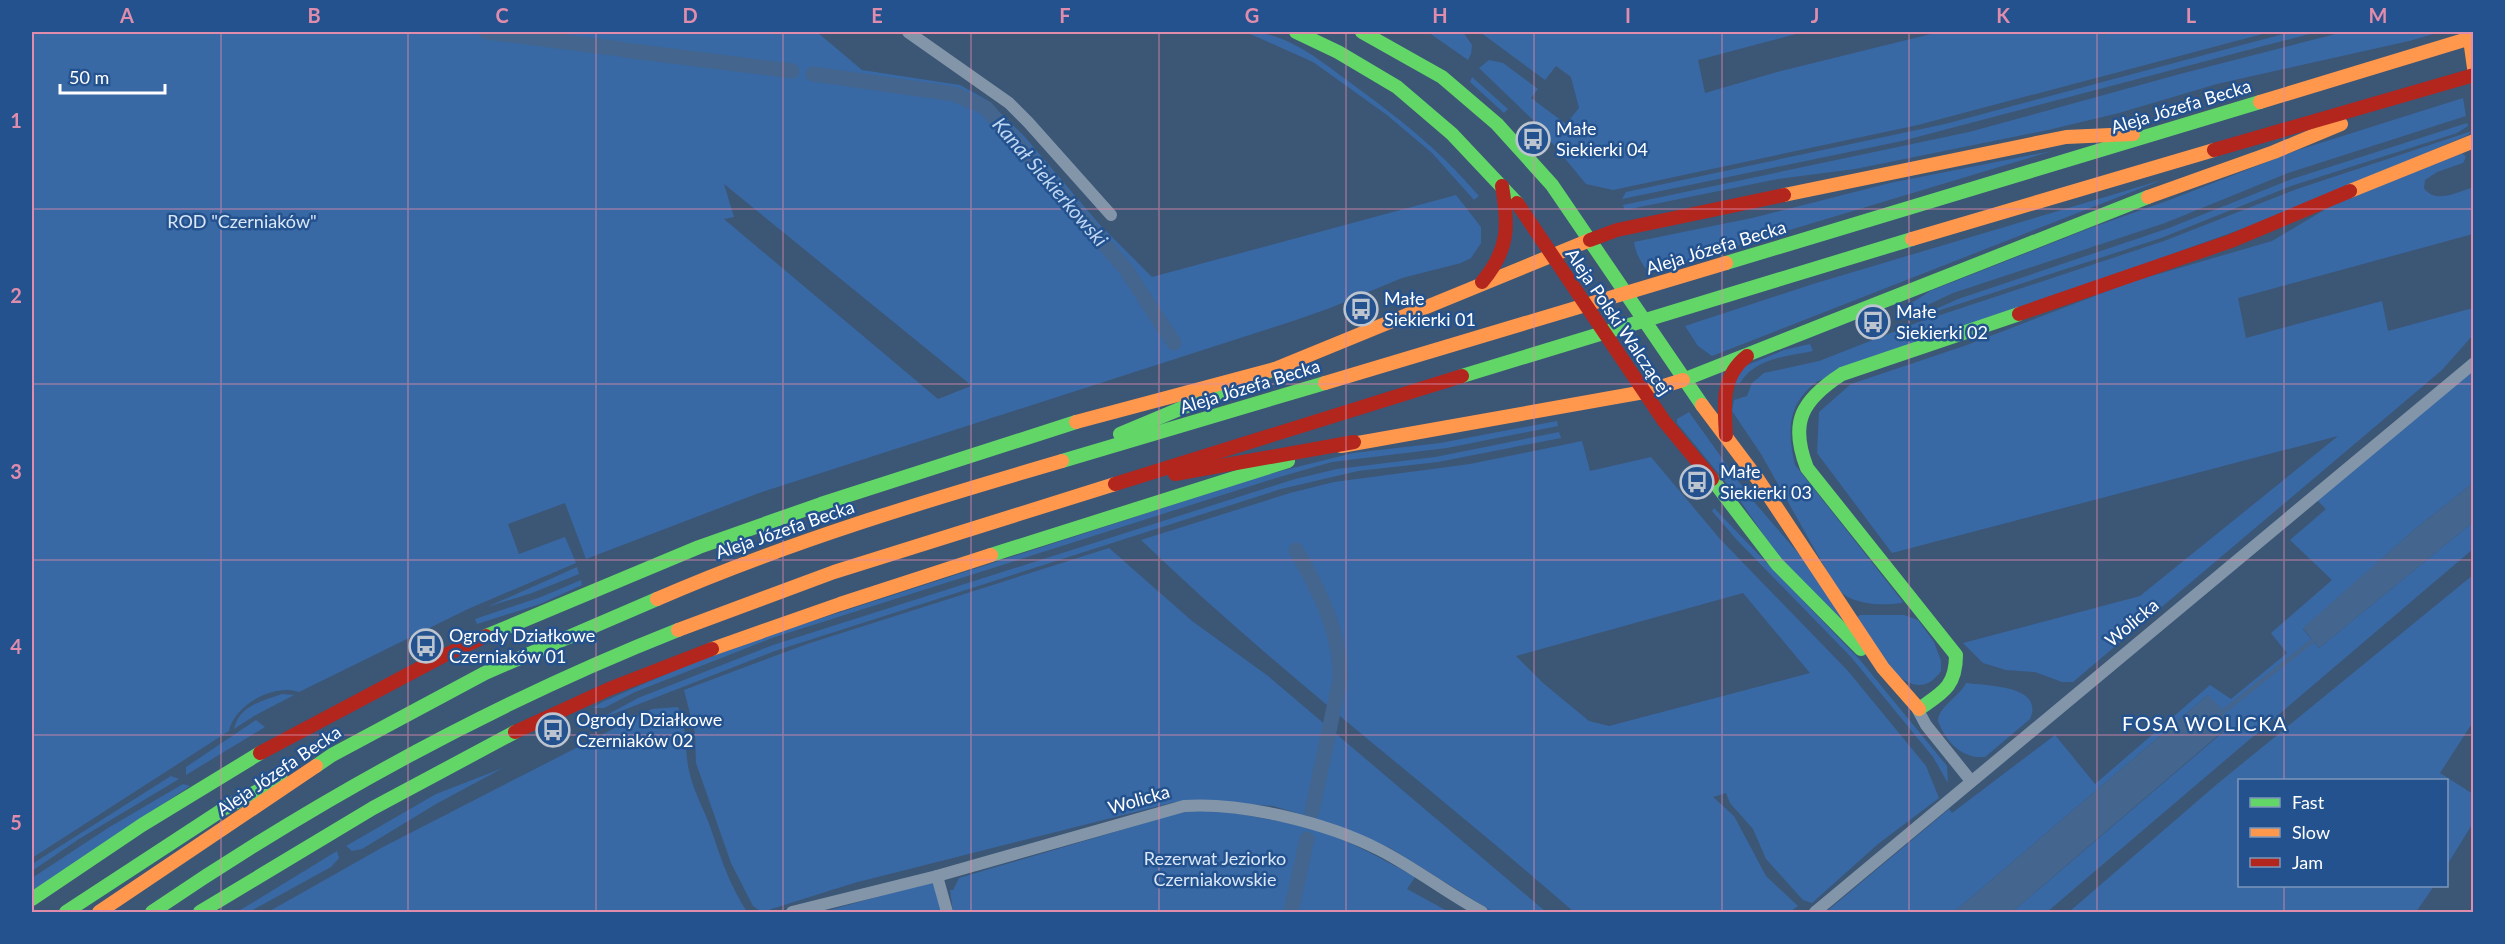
<svg xmlns="http://www.w3.org/2000/svg" width="2505" height="944" font-family="Lato,sans-serif">
  <style>
    .green { fill: #3969a4; fill-rule: evenodd }
    .water { fill: #43658e }
    .lines { fill: none; stroke-linecap: round; stroke-linejoin: round }
    .stream { stroke: #43658e; stroke-width: 4.5 }
    .canal { stroke: #43658e; stroke-width: 15 }
    .street { stroke: #8396a9; stroke-width: 12 }
    .fast { stroke: #63d668; stroke-width: 14 }
    .slow { stroke: #ff974d; stroke-width: 14 }
    .jam { stroke: #b3261e; stroke-width: 14 }
    .grid { fill: none; stroke: #e08cad; stroke-width: 1.5; stroke-opacity: 0.55 }
    .labels { text-anchor: middle; stroke-width: 5; stroke-linejoin: round; paint-order: stroke }
    .street-label { font-size: 18px; fill: #fff; stroke: #24528e }
    .poi-label { font-size: 18px; fill: #fff; stroke: #24528e; text-anchor: start }
    .park-label { font-size: 18px; fill: #d9e7f8; stroke: #24528e }
    .water-label { font-size: 20px; font-style: italic; fill: #c0d7f2; stroke: #24528e }
    .neighbourhood-label { font-size: 20px; letter-spacing: 1.5px; fill: #fff; stroke: #24528e }
    .neatline { fill: none; stroke: #e08cad; stroke-width: 2 }
    .grid-label { font-size: 20px; text-anchor: middle; font-weight: bold; fill: #e08cad }
  </style>
  <rect width="100%" height="100%" fill="#3c5676"/>
  <!-- green -->
  <g class="green">
    <path d="M 32,32 L 817,32 L 862,70 L 960,85 L 987,100 L 1024,136 L 1100,225 L 1152,277 L 1456,195 L 1481,227 L 1481,243 L 1471,258 L 1461,263 L 1402,278 L 1330,308 L 1296,320 L 759,493 L 586,559 L 565,503 L 508,524 L 519,554 L 565,537 L 576,563 L 468,609 L 299,692 C 274,683 234,705 229,731 L 32,858 ZM 724,184 L 971,385 L 971,386 L 938,399 L 724,219 L 734,217 Z"/>
    <path d="M 1246,32 C 1283,31 1316,57 1344,78 C 1397,117 1435,145 1479,196 L 1474,200 L 1432,153 L 1387,115 L 1313,62 Z"/>
    <polygon points="1428,32 1463,32 1472,45 1471,54 1468,60"/>
    <polygon points="1480,32 1804,32 1698,60 1705,93 1777,72 1939,32 2270,32 1918,125 1613,190 1586,184 1534,121 1479,68 1489,60 1503,63 1538,89 1531,98 1566,124 1579,108 1571,77 1556,66 1545,80"/>
    <polygon points="2291,32 2317,32 1902,141 1622,199 1626,192 1945,124"/>
    <polygon points="2343,32 2440,32 2409,41 2217,84 2119,113 2048,130 1855,169 1778,179 1625,210 1623,205 1969,132 2180,74"/>
    <polygon points="1472,77 1508,109 1504,113 1470,82"/>
    <polygon points="2463,98 2466,116 2288,173 2165,223 1953,293 1913,312 1910,304 1930,291 2093,227 2167,201 2295,151"/>
    <polygon points="2467,123 2468,126 2457,133 2291,186 2161,238 1916,318 1958,299 2169,228 2292,179"/>
    <path d="M 2472,131 L 2468,135 L 2278,216 L 1818,381 C 1787,403 1787,431 1795,465 L 1903,602 L 1901,603 C 1880,606 1853,605 1837,589 L 1761,454 L 1732,411 L 1734,400 L 1747,396 L 1752,383 L 1764,373 L 1819,361 L 1919,322 L 2164,241 L 2297,189 Z"/>
    <path d="M 2052,151 L 1677,264 L 1676,260 L 1647,270 C 1640,261 1636,254 1634,242 L 1752,218 L 1890,183 Z"/>
    <path d="M 2462,153 L 2466,157 L 2463,163 L 2437,172 L 2425,180 L 2424,188 C 2435,204 2455,193 2471,188 L 2473,234 L 2238,298 L 2246,338 L 2382,301 L 2388,331 L 2473,308 L 2473,335 L 2442,370 L 2073,682 L 2062,682 L 2035,672 L 2006,670 L 1983,663 L 1963,643 L 2140,596 L 2338,436 L 1892,553 L 1817,453 L 1819,412 L 1851,384 L 1967,345 L 2131,282 L 2272,241 L 2334,204 Z"/>
    <polygon points="2162,180 1712,356 1698,346 1685,326 1813,284"/>
    <path d="M 1810,344 L 1813,351 C 1786,357 1756,357 1740,383 L 1734,383 L 1745,366 L 1784,350 Z"/>
    <polygon points="2473,370 2473,483 2415,529 2303,629 2319,648 2473,522 2473,549 2047,912 2012,912 2229,727 2208,695 1954,912 1826,912 1949,809 1952,813 2055,735 2095,784 2210,685 2231,699 2287,653 2271,633 2332,580 2290,540 2326,509 2317,500"/>
    <polygon points="1689,412 1749,496 1805,561 1844,621 1780,559 1737,496 1677,423 1677,419"/>
    <polygon points="1557,421 1558,426 1447,448 1332,462 1276,478 772,638 635,692 604,708 593,708 602,702 720,651 1265,475 1353,453 1440,443"/>
    <polygon points="1559,432 1561,438 1438,462 1358,471 1281,489 775,651 598,720 638,698 773,645 1295,479 1337,469 1435,457"/>
    <path d="M 1582,441 L 1590,471 L 1651,457 L 1720,539 L 1848,671 L 1926,766 L 1939,798 L 1878,844 L 1812,903 L 1803,900 L 1766,859 L 1753,829 L 1730,803 L 1726,793 L 1713,797 L 1734,816 L 1766,876 L 1798,906 L 1790,912 L 1574,912 C 1431,787 1278,672 1141,540 L 1290,493 L 1334,482 L 1470,464 ZM 1743,593 L 1810,673 L 1609,726 L 1589,721 L 1543,683 L 1516,656 Z"/>
    <polygon points="1714,508 1860,660 1947,766 1948,783 1933,757 1851,657 1736,539 1712,511"/>
    <polygon points="1109,548 1192,621 1268,676 1546,912 1493,912 1390,848 1317,819 1273,806 1224,802 1175,802 854,883 762,912 753,906 731,863 696,763 695,733 684,690 807,644"/>
    <polygon points="577,567 579,574 532,593 487,607"/>
    <polygon points="2473,575 2473,722 2440,773 2473,794 2473,823 2447,865 2446,780 2240,780 2240,886 2434,886 2416,912 2069,912 2216,785"/>
    <polygon points="581,580 582,585 540,604 477,624 475,619 541,597"/>
    <path d="M 1860,615 L 1904,615 L 1918,620 L 1934,642 L 1941,661 L 1941,671 C 1910,715 1873,643 1854,619 Z"/>
    <path d="M 1966,683 C 1987,686 2045,685 2030,719 L 1985,757 C 1962,759 1946,742 1938,721 C 1938,707 1960,696 1966,683 Z"/>
    <path d="M 282,694 L 294,695 L 254,716 L 234,729 C 239,706 262,701 282,694 Z"/>
    <path d="M 678,707 C 688,729 684,753 690,775 C 695,795 706,813 712,832 C 722,862 730,885 747,912 L 268,912 L 383,847 L 652,709 Z"/>
    <polygon points="256,720 265,727 186,775 186,767"/>
    <polygon points="503,768 436,804 362,849 352,851 346,846 436,794"/>
    <polygon points="171,776 179,779 79,839 32,871 32,864"/>
    <polygon points="183,784 190,786 32,891 32,878 108,828"/>
    <path d="M 1204,808 C 1242,815 1282,820 1319,831 C 1353,842 1384,860 1415,877 L 1407,889 L 1449,912 L 953,912 L 950,890 L 953,890 L 959,878 L 1182,812 Z"/>
    <polygon points="337,851 339,858 331,867 249,912 237,912"/>
    <polygon points="934,881 943,912 823,912"/>
  </g>
  <!-- water -->
  <g class="water">
    <polygon points="2473,483 2473,522 2319,648 2303,628 2415,529"/>
    <polygon points="2208,695 2224,711 2229,726 2012,912 1954,912"/>
  </g>
  <g class="lines">
    <!-- stream -->
    <polyline class="stream" points="2224,711 2316,638"/>
    <!-- canal -->
    <g class="canal">
      <polyline points="486,32 621,49"/>
      <polyline points="624,50 792,71"/>
      <polyline points="813,74 954,94 986,108 1125,268 1174,343"/>
      <path d="M 1296,550 C 1319,591 1341,631 1340,679 L 1312,812"/>
      <polyline points="1291,912 1307,839"/>
    </g>
    <!-- street -->
    <g class="street">
      <polyline points="908,32 1009,103 1028,122 1111,215"/>
      <polyline points="1918,710 1926,725 1971,781"/>
      <polyline points="937,876 947,912"/>
      <path d="M 792,912 L 937,876 L 1184,806 C 1242,802 1328,823 1380,850 C 1415,868 1447,893 1482,912"/>
      <polyline points="1815,912 2474,363"/>
    </g>
    <!-- fast -->
    <g class="fast">
      <polyline points="1296,32 1338,52 1397,87 1452,134 1517,203"/>
      <polyline points="1362,32 1442,77 1497,124 1552,185 1702,405"/>
      <polyline points="1726,263 2260,102"/>
      <polyline points="1462,376 1912,239"/>
      <polyline points="1683,380 2148,197"/>
      <polyline points="1120,434 1275,369"/>
      <polyline points="1062,461 1325,383"/>
      <polyline points="1712,479 1777,564 1861,649"/>
      <polyline points="991,555 1288,461"/>
      <polyline points="486,636 699,547 821,504 1076,422"/>
      <path d="M 1919,709 C 1942,693 1956,687 1956,655 L 1807,468 C 1789,422 1802,400 1842,374 L 2019,314"/>
      <polyline points="316,766 332,755 485,673 657,599"/>
      <polyline points="32,899 142,825 260,753"/>
      <polyline points="66,912 225,808 281,779"/>
      <path d="M 152,912 C 317,800 493,703 678,630"/>
      <polyline points="200,912 373,808 515,732"/>
    </g>
    <!-- slow -->
    <g class="slow">
      <polyline points="2469,32 2474,68"/>
      <polyline points="2260,102 2474,37"/>
      <polyline points="2350,191 2474,141"/>
      <polyline points="1784,195 2066,137 2133,134"/>
      <polyline points="2148,197 2274,152 2341,124"/>
      <polyline points="1912,239 2214,150"/>
      <polyline points="1325,383 1726,263"/>
      <polyline points="1702,405 1759,481 1883,668 1919,709"/>
      <polyline points="1076,422 1275,369 1590,240"/>
      <polyline points="1341,446 1644,392 1683,380"/>
      <path d="M 657,599 C 788,542 925,501 1062,461"/>
      <polyline points="678,630 834,572 1115,484"/>
      <polyline points="712,649 840,604 991,555"/>
      <polyline points="99,912 316,766"/>
    </g>
    <!-- jam -->
    <g class="jam">
      <polyline points="2214,150 2474,75"/>
      <polyline points="1517,203 1664,421 1712,479"/>
      <polyline points="1590,240 1617,230 1784,195"/>
      <path d="M 1482,282 C 1509,250 1509,226 1502,186"/>
      <polyline points="2019,314 2231,241 2350,191"/>
      <path d="M 1726,435 C 1724,405 1721,376 1747,356"/>
      <polyline points="1175,474 1354,442"/>
      <polyline points="1115,484 1462,376"/>
      <polyline points="515,732 609,689 712,649"/>
      <polyline points="260,753 441,657 486,636"/>
    </g>
  </g>
  <!-- grid -->
  <path class="grid" d="M 221,32 L 221,912M 408,32 L 408,912M 596,32 L 596,912M 783,32 L 783,912M 971,32 L 971,912M 1159,32 L 1159,912M 1346,32 L 1346,912M 1534,32 L 1534,912M 1722,32 L 1722,912M 1909,32 L 1909,912M 2097,32 L 2097,912M 2284,32 L 2284,780M 32,209 L 2474,209M 32,384 L 2474,384M 32,560 L 2474,560M 32,735 L 2474,735M 2284,886 L 2284,912"/>
  <!-- icons -->
  <defs>
    <g id="bus-ring" transform="scale(1.725)"><circle r="9.5" fill="#24528e" stroke="#bbc4cf" stroke-width="1.5"/><path d="M-5-6H5V4H4V6H2V4H-2V6H-4V4H-5ZM-3.5-4V0h7V-4ZM-3.5 1.2v1.5H-2V1.2ZM2 1.2v1.5H3.5V1.2Z" fill="#bbc4cf"/></g>
  </defs>
  <g fill-rule="evenodd">
    <use href="#bus-ring" x="1533" y="139"/>
    <use href="#bus-ring" x="1361" y="309"/>
    <use href="#bus-ring" x="1873" y="322"/>
    <use href="#bus-ring" x="1697" y="482"/>
    <use href="#bus-ring" x="426" y="646"/>
    <use href="#bus-ring" x="553" y="730"/>
  </g>
  <g class="labels">
    <!-- street labels -->
    <g class="street-label">
      <text transform="translate(2181 107) rotate(-17)" y="6">Aleja Józefa Becka</text>
      <text transform="translate(1716 248) rotate(-17)" y="6">Aleja Józefa Becka</text>
      <text transform="translate(1618 322) rotate(56)" y="6">Aleja Polski Walczącej</text>
      <text transform="translate(1250 387) rotate(-17)" y="6">Aleja Józefa Becka</text>
      <text transform="translate(785 530) rotate(-19)" y="6">Aleja Józefa Becka</text>
      <text transform="translate(2132 623) rotate(-40)" y="6">Wolicka</text>
      <text transform="translate(279 771) rotate(-34)" y="6">Aleja Józefa Becka</text>
      <text transform="translate(1139 800) rotate(-16)" y="6">Wolicka</text>
    </g>
    <!-- poi labels -->
    <g class="poi-label">
      <text x="1556" y="135">Małe<tspan x="1556" dy="21">Siekierki 04</tspan></text>
      <text x="1384" y="305">Małe<tspan x="1384" dy="21">Siekierki 01</tspan></text>
      <text x="1896" y="318">Małe<tspan x="1896" dy="21">Siekierki 02</tspan></text>
      <text x="1720" y="478">Małe<tspan x="1720" dy="21">Siekierki 03</tspan></text>
      <text x="449" y="642">Ogrody Działkowe<tspan x="449" dy="21">Czerniaków 01</tspan></text>
      <text x="576" y="726">Ogrody Działkowe<tspan x="576" dy="21">Czerniaków 02</tspan></text>
    </g>
    <!-- park labels -->
    <g class="park-label">
      <text x="242" y="228">ROD "Czerniaków"</text>
      <text x="1215" y="865">Rezerwat Jeziorko<tspan x="1215" dy="21">Czerniakowskie</tspan></text>
    </g>
    <!-- water labels -->
    <g class="water-label">
      <text transform="translate(1050 182) rotate(49)" y="7">Kanał Siekierkowski</text>
    </g>
    <!-- neighbourhood labels -->
    <g class="neighbourhood-label">
      <text x="2205" y="731">FOSA WOLICKA</text>
    </g>
  </g>
  <!-- border -->
  <rect width="2505" height="944" fill="none" stroke="#24528e" stroke-width="66"/>
  <!-- legend -->
  <rect x="2238" y="779" width="210" height="108" fill="#24528e" stroke="#7c97bb" stroke-width="1.5"/>
  <rect x="2250" y="798" width="30" height="9" fill="#63d668" stroke="#7c97bb" stroke-width="1.5"/>
  <text x="2292" y="809" font-size="18" fill="#ffffff">Fast</text>
  <rect x="2250" y="828" width="30" height="9" fill="#ff974d" stroke="#7c97bb" stroke-width="1.5"/>
  <text x="2292" y="839" font-size="18" fill="#ffffff">Slow</text>
  <rect x="2250" y="858" width="30" height="9" fill="#b3261e" stroke="#7c97bb" stroke-width="1.5"/>
  <text x="2292" y="869" font-size="18" fill="#ffffff">Jam</text>
  <!-- scale -->
  <path d="M60 84v9h105v-9" fill="none" stroke="#ffffff" stroke-width="3"/>
  <text x="69" y="84" font-size="18" fill="#ffffff" stroke="#24528e" stroke-width="4.5" paint-order="stroke">50 m</text>
  <rect x="33" y="33" width="2439" height="878" class="neatline"/>
  <g class="grid-label">
    <text x="127" y="23">A</text>
    <text x="314" y="23">B</text>
    <text x="502" y="23">C</text>
    <text x="690" y="23">D</text>
    <text x="877" y="23">E</text>
    <text x="1065" y="23">F</text>
    <text x="1252" y="23">G</text>
    <text x="1440" y="23">H</text>
    <text x="1628" y="23">I</text>
    <text x="1815" y="23">J</text>
    <text x="2003" y="23">K</text>
    <text x="2191" y="23">L</text>
    <text x="2378" y="23">M</text>
    <text x="16" y="128">1</text>
    <text x="16" y="303">2</text>
    <text x="16" y="479">3</text>
    <text x="16" y="654">4</text>
    <text x="16" y="830">5</text>
  </g>
</svg>
